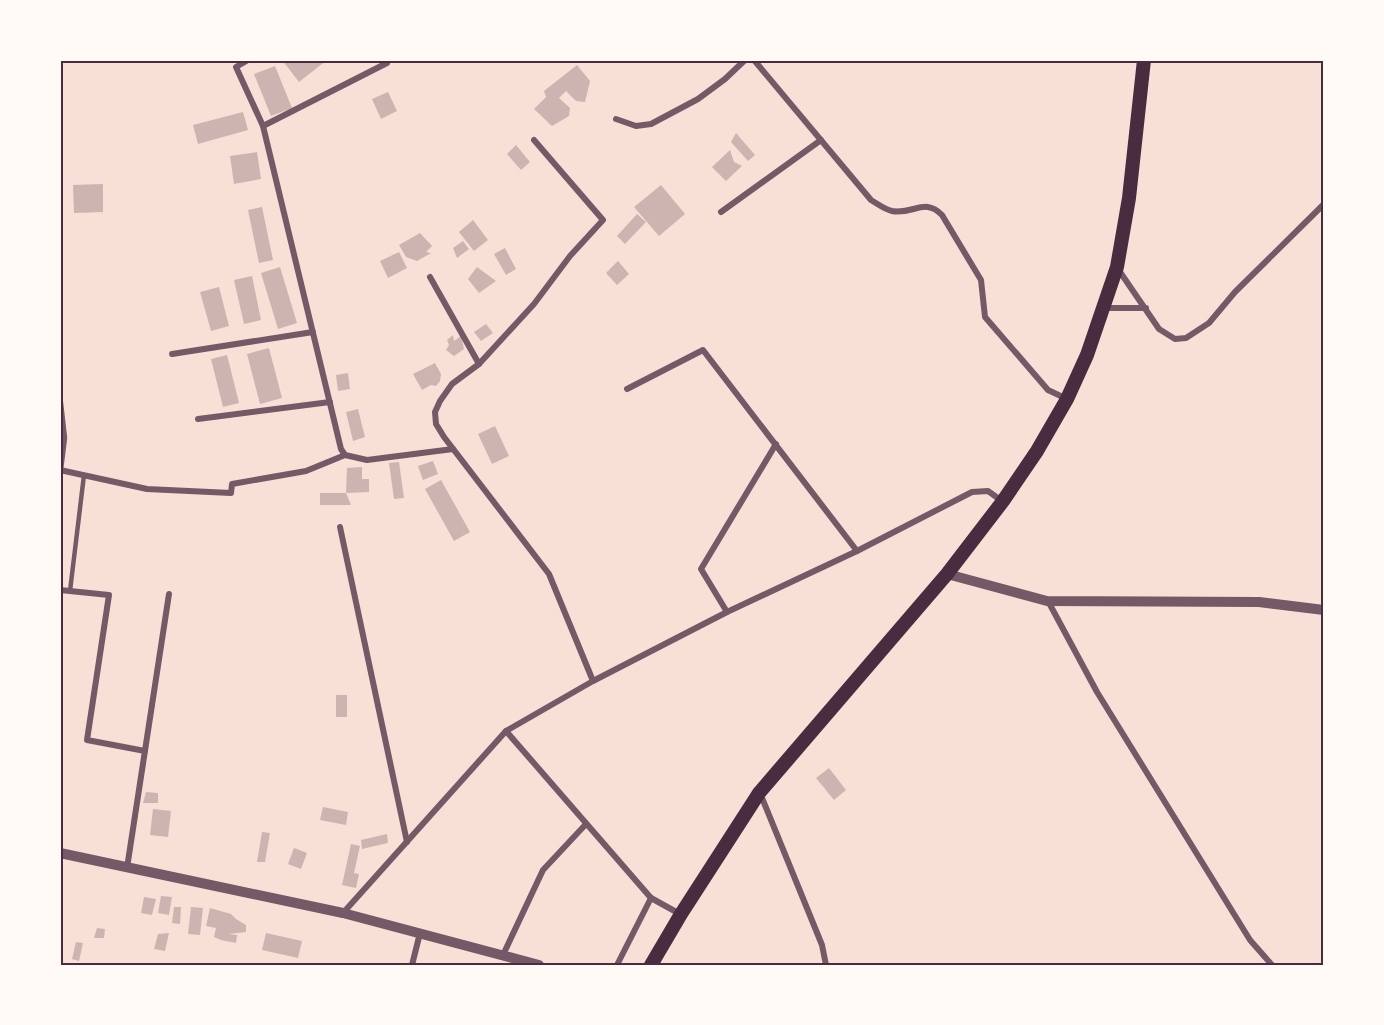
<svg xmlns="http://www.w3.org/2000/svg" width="1384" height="1025" font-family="'DM Sans',sans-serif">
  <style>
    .building { fill: #ccb4b1 }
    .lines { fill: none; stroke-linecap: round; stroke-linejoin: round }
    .service { stroke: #755966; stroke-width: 4.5 }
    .minor { stroke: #755966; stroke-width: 6 }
    .tertiary { stroke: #755966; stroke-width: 10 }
    .primary { stroke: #4a2c40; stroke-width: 14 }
    .neatline { fill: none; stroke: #4a2c40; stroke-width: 2 }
  </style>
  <rect width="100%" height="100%" fill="#f7e1d7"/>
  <!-- building -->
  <g class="building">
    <polygon points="282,60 327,60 299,82"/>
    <polygon points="577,65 590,81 585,102 576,101 566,91 559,98 570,108 569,116 552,126 534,109 546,97 544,91"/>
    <polygon points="275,66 292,108 271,116 254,74"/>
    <polygon points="388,92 397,111 381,119 372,99"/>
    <polygon points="243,112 248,130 198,144 193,125"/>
    <polygon points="736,133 755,155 748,161 731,142"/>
    <polygon points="516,145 530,162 521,170 507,154"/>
    <polygon points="730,150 734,162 742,166 726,181 712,167"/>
    <polygon points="257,152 261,179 234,184 230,156"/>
    <polygon points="103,184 103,212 74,213 73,185"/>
    <polygon points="661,185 685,214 659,236 634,207"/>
    <polygon points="262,207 273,260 259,263 248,210"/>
    <polygon points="637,214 646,222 625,244 617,236"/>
    <polygon points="473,220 488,240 474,251 459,232"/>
    <polygon points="420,233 432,246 426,252 431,253 417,261 406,257 399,245"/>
    <polygon points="463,241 469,249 457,258 453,248"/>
    <polygon points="505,248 516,269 506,275 494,254"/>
    <polygon points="399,252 407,268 388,278 380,261"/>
    <polygon points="618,261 629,274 617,285 606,273"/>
    <polygon points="280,267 297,323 278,329 261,273"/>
    <polygon points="477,267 496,281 479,293 468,279"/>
    <polygon points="252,276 261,320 244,324 234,280"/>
    <polygon points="219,287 229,326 211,331 200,292"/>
    <polygon points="486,324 493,333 481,341 474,332"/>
    <polygon points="453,335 454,341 461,336 464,349 454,356 446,350 449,345 447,340"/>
    <polygon points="269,348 282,398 260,404 247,354"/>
    <polygon points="227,355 239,403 223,407 211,359"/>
    <polygon points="435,363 441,374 440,381 436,386 431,385 422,390 413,374"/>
    <polygon points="348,373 350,389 338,391 336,375"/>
    <polygon points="358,409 365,437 353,441 346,412"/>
    <polygon points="495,426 509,456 492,464 478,434"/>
    <polygon points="433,461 438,474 423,480 418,466"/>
    <polygon points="399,462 404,498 394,499 389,463"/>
    <polygon points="362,467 362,479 369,479 369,492 346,493 347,468"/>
    <polygon points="441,480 470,532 454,541 425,489"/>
    <polygon points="320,493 346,493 351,505 320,505"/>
    <rect x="336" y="695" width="11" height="22"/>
    <polygon points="829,768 846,790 834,800 816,778"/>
    <polygon points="146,792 158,793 158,803 143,803"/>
    <polygon points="323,807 348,812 346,825 320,820"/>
    <polygon points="153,809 171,811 168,837 150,835"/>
    <polygon points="262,832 270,833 265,862 257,862"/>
    <polygon points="387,834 388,843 362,849 361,840"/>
    <polygon points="351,844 360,846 354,873 359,874 356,888 342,885"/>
    <polygon points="294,848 307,853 301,869 288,864"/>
    <polygon points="161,896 172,897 169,915 158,913"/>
    <polygon points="144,897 156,899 152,915 141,913"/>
    <polygon points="174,907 181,907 180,924 172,923"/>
    <polygon points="191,907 203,908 200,935 188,934"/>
    <polygon points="210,908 231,914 236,919 246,925 246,932 228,934 237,935 236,943 221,940 214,937 216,928 206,926"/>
    <polygon points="97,928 105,929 104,938 94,938"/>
    <polygon points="169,933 165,951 154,949 158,934"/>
    <polygon points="266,933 302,941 298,958 262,950"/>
    <polygon points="76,942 83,943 79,961 72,959"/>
  </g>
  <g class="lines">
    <!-- service -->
    <g class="service">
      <polyline points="60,394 65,438 61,470"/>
      <polyline points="70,591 84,475"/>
    </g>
    <!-- minor -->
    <g class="minor">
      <polyline points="248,60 236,67 263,126 341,449 345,455 367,460 453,449"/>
      <path d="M 754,60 L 871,200 C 878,204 884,209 892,211 C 913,215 925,197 942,215 L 981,280 L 985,317 L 1048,390 L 1067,399"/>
      <polyline points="616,119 636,126 651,124 698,99 725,79 745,60"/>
      <polyline points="263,126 387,63"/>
      <polyline points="534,140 603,220 570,256 534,304 479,364 452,384 440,401 435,412 436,424 444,437 549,574 593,681"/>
      <polyline points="721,212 821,140"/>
      <polyline points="1118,269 1159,329 1175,339 1186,338 1209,323 1235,292 1324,204"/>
      <polyline points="430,277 479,364"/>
      <polyline points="1104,308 1146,308"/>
      <polyline points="172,354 313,332"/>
      <polyline points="627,389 703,350 857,551"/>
      <polyline points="198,419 330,402"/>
      <polyline points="60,470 147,489 231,493 232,484 306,471 345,455"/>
      <polyline points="340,527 407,842"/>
      <polyline points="60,590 109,595 87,740 145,751"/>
      <polyline points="1048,601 1097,692 1250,940 1272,965"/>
      <polyline points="727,612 701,569 776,444"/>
      <polyline points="506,731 651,898 680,914"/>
      <polyline points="760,793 822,945 826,965"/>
      <polyline points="127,868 169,594"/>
      <polyline points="343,913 506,731 593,681 727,612 857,551 972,492 988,491 1002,501"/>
      <polyline points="503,955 543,870 586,824"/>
      <polyline points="412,965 420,933"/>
      <polyline points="617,965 651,898"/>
    </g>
    <!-- tertiary -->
    <g class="tertiary">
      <polyline points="947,574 1047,601 1259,602 1324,610"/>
      <polyline points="60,853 343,913 539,965"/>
    </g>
    <!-- primary -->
    <polyline class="primary" points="651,965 681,914 759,793 947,574 1003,501 1037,451 1067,399 1087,355 1117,267 1129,198 1144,60"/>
  </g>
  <!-- border -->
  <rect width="1384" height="1025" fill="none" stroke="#fffaf5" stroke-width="123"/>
  <rect x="62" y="62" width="1260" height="902" class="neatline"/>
</svg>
